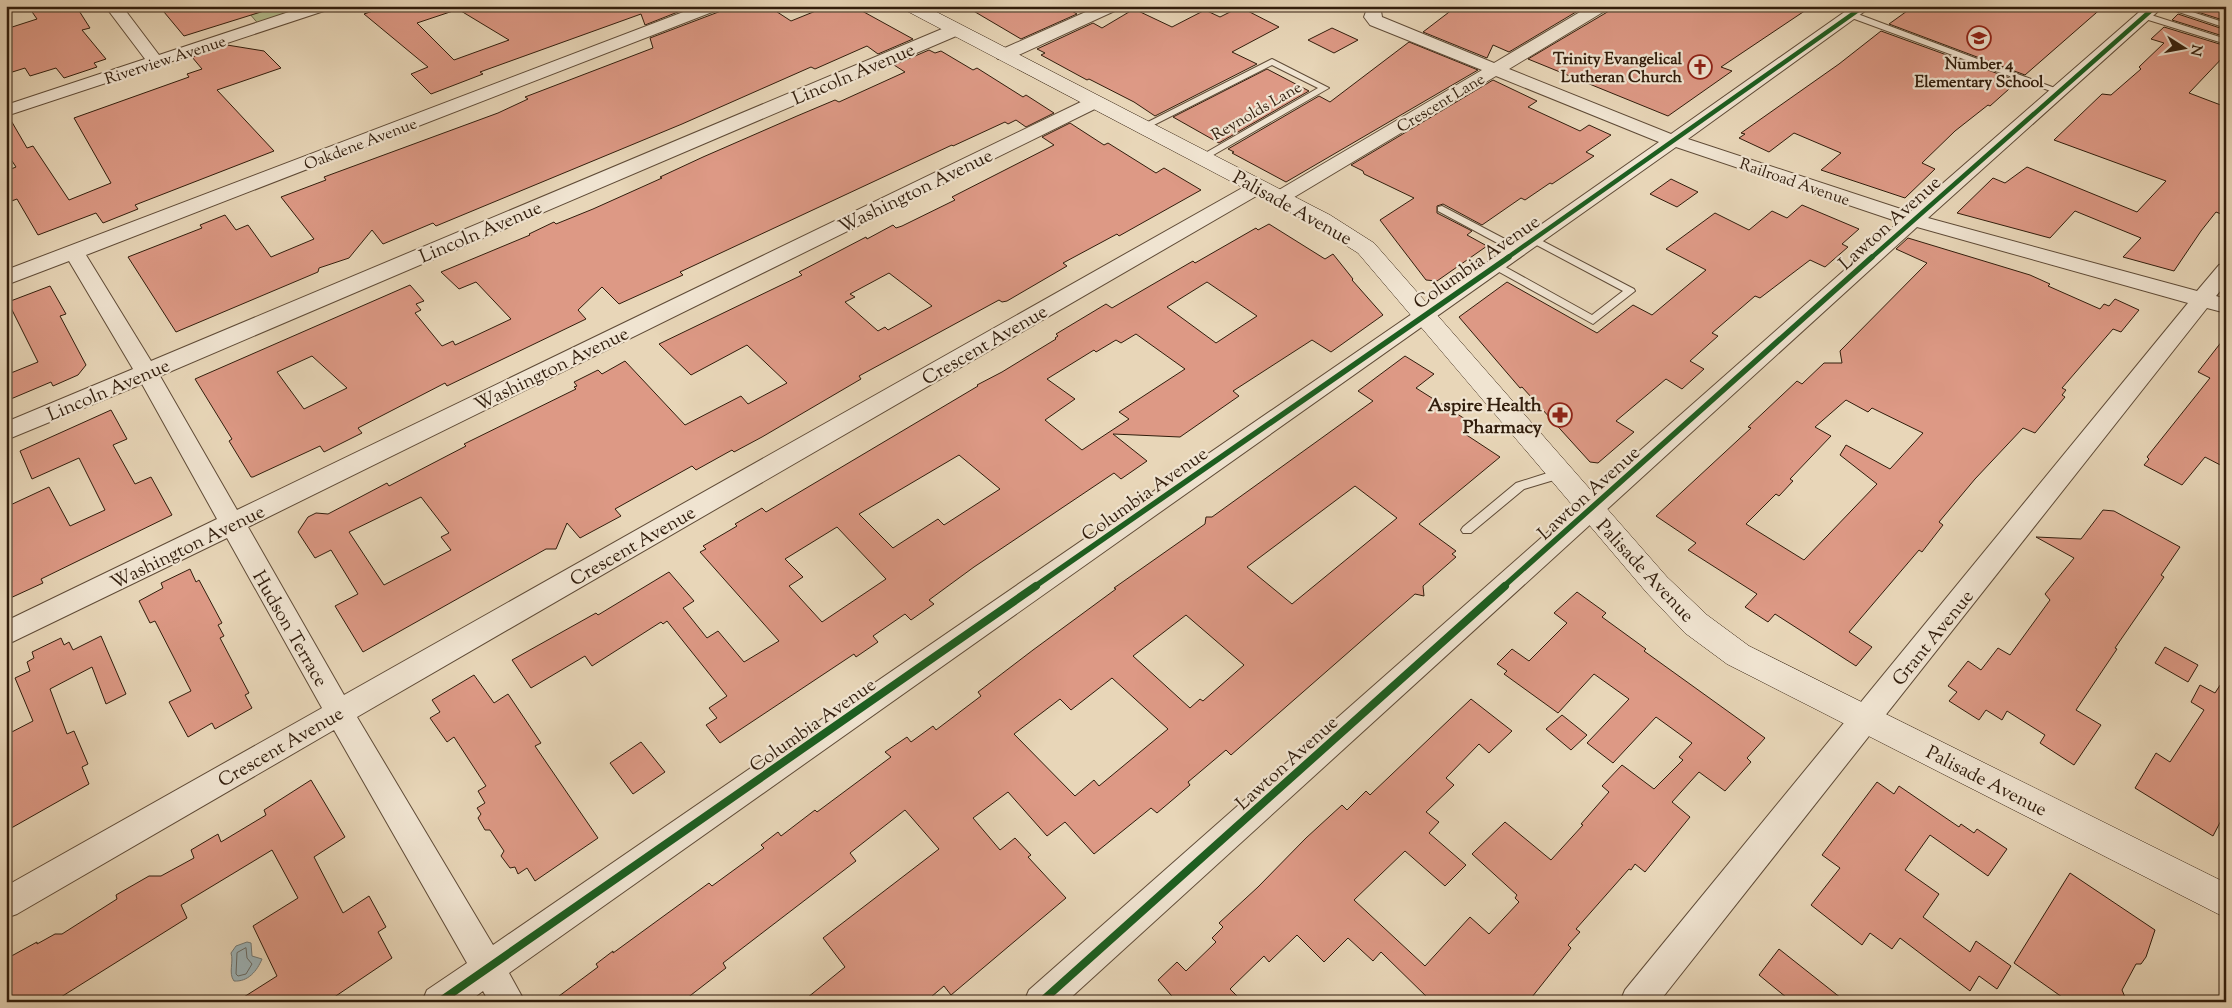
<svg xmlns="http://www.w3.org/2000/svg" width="2232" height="1008" font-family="'Sorts Mill Goudy',serif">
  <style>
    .green { fill: #b5be8f; stroke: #736e4e }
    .water { fill: #9eb6bb; stroke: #727975 }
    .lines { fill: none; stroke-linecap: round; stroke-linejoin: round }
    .shore { stroke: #686a64; stroke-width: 1 }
    .building { fill: #dd9985; stroke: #311d0c; fill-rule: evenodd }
    .lane-casing { stroke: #5f4b37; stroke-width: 2 }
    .street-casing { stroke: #5f4b37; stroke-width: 2 }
    .secondary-casing { stroke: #311d0c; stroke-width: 1 }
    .lane { fill: #f0e4d1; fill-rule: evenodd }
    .street { fill: #f0e4d1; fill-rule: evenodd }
    .secondary { fill: #f0e4d1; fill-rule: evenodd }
    .cycleway-far2-casing { stroke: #f0e4d1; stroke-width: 7 }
    .cycleway-far1-casing { stroke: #f0e4d1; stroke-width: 9 }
    .cycleway-casing { stroke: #f0e4d1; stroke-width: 11 }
    .cycleway-far2 { stroke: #1b5e20; stroke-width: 4.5 }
    .cycleway-far1 { stroke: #1b5e20; stroke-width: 5.5 }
    .cycleway { stroke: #1b5e20; stroke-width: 8 }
    .labels { text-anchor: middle; stroke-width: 4.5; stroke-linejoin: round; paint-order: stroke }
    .far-poi-label { font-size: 16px; font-weight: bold; fill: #311d0c; stroke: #f0e4d1; text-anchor: end }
    .far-street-label { font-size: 16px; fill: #311d0c; stroke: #f0e4d1 }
    .street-label { font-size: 19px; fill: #311d0c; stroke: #f0e4d1 }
    .poi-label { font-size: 19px; font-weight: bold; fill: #311d0c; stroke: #f0e4d1; text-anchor: end }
  </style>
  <rect width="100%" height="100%" fill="#e8d6b8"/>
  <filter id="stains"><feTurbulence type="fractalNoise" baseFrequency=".004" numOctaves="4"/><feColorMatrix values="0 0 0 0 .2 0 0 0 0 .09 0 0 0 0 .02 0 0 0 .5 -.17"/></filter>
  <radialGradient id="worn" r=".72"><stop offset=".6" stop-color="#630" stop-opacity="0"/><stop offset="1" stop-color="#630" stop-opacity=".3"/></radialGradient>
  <!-- green -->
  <polygon class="green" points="243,6 324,6 261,27"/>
  <!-- water -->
  <path class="water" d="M 247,942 L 251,943 L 252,956 L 262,959 C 257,971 248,982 234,981 C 228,973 234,962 231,953 L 236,946 Z"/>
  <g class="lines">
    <!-- shore -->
    <polygon class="shore" points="246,948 247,958 252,964 246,974 238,976 236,974 237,953"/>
  </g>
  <!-- building -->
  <g class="building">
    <polygon points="28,6 76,6 90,28 82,30 106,59 94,63 97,67 64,78 56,68 30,76 25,68 6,74 6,29 37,19"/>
    <polygon points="159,6 263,6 264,11 184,36"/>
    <path d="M 388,6 L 693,6 L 645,25 L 641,14 L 480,72 L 483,74 L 431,94 L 411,74 L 428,67 L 364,14 ZM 456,8 L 509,40 L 454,60 L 417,23 L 456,10 Z"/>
    <polygon points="724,6 768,6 791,21 828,6 853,6 913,39 878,54 867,46 815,69 811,67 682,124 436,226 433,223 383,244 372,230 349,258 319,268 318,272 176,332 128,257 202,228 200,225 225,215 236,230 248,225 271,257 314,239 281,197 326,180 324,177 498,113 528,99 525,97 653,48 650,38 721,11"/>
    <polygon points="965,6 1063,6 1077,14 1021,39"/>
    <polygon points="1457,6 1586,6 1509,52 1493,45 1487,58 1423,32"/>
    <polygon points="1612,6 1812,6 1721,67 1732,71 1668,116 1528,59 1609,11"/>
    <polygon points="1914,6 2104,6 2025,75 1889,24"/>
    <polygon points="2186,6 2226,6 2226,21 2185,8"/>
    <polygon points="1240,7 1279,27 1232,52 1257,64 1155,116 1134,102 1089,79 1087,80 1041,55 1045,53 1037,49 1093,23 1102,28 1134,9 1172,27 1205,10 1220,17"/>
    <polygon points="2178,14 2226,30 2226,37 2172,20"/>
    <polygon points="2164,27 2226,46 2226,54 2189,93 2226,107 2226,216 2216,212 2201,231 2174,271 2123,257 2141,238 2075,211 2050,238 1957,213 1993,178 2005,183 2027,167 2137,212 2166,181 2054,140 2102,94 2111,95 2141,69 2139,67 2164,43 2151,39"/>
    <polygon points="1332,28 1358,40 1334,53 1308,40"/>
    <polygon points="1881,31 2018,81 1990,106 1988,105 1955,131 1922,163 1935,169 1905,198 1821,170 1841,153 1794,133 1769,152 1739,138 1745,134 1741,133 1839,64"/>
    <polygon points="1409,42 1478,70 1286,182 1232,153 1234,152 1228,149 1319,96 1330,102"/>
    <polygon points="227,45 264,51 281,68 217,90 274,151 135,205 138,209 103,223 96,213 38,235 17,199 6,203 6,171 16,167 6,152 6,118 9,117 27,148 33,146 69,200 111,183 74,118 189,77 187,74 202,69 192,57"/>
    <path d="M 929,50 L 935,53 L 941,51 L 973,70 L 977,68 L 1023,97 L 1026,95 L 1054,113 L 1026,127 L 1016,120 L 1008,124 L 1005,122 L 953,146 L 952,145 L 680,272 L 683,275 L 619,304 L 602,287 L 578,310 L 586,319 L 447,386 L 445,383 L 358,428 L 362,433 L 324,452 L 320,446 L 253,477 L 251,477 L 229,441 L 232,439 L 195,379 L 410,285 L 424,301 L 416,304 L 421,310 L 415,313 L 442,346 L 453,341 L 455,345 L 477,335 L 511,319 L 476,282 L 459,289 L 441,272 L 530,235 L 529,234 L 554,222 L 556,224 L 593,209 L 662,178 L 660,177 L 703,157 L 797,116 L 835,100 L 839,102 L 905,72 L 894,65 ZM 312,356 L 347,388 L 304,409 L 277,372 Z"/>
    <polygon points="1267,69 1309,91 1219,143 1173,117"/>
    <polygon points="1493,80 1537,101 1528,107 1580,131 1589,125 1611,135 1586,152 1594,156 1552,184 1550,183 1525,200 1521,198 1482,225 1443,204 1437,206 1437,213 1472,231 1467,235 1487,246 1437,281 1426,280 1380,220 1414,198 1364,174 1363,171 1351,165"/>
    <path d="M 1070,123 L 1104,145 L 1108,143 L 1156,173 L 1164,168 L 1201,190 L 1119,236 L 1117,234 L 1063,263 L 1067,266 L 1007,301 L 1002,302 L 999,300 L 859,376 L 861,379 L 762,437 L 734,452 L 732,450 L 696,470 L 692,466 L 615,509 L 621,516 L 580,538 L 567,523 L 556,549 L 546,549 L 363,652 L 335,606 L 358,594 L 331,550 L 315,558 L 298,532 L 308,517 L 316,513 L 328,514 L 387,483 L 389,486 L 466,446 L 464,444 L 576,389 L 574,387 L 577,386 L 574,382 L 598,370 L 602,374 L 625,361 L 685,425 L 741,396 L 748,404 L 787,383 L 747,345 L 691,375 L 659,344 L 802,275 L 799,272 L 866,237 L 867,239 L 893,225 L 896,228 L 902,226 L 955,200 L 952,197 L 1054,145 L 1042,137 ZM 889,273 L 932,306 L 888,330 L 885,327 L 878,331 L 845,302 L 855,297 L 850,294 ZM 421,497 L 449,533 L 441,537 L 451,550 L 384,585 L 349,532 Z"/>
    <polygon points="1671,179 1698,192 1677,207 1650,194"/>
    <polygon points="1802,205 1859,229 1842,244 1848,247 1825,267 1810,260 1760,298 1755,296 1712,333 1718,336 1690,361 1704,369 1682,389 1666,379 1616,421 1634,432 1598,463 1590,462 1522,387 1520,388 1459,317 1507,282 1597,333 1633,305 1652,315 1706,270 1666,249 1715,213 1749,230 1772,211 1787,218"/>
    <path d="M 1269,224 L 1325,259 L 1333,254 L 1353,279 L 1352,280 L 1383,315 L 1331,352 L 1312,340 L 1233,391 L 1239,396 L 1180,437 L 1113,434 L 1147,461 L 1121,479 L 1114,473 L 974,567 L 929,600 L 934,604 L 911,620 L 905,614 L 873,636 L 878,642 L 856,657 L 854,654 L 720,743 L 706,725 L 717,718 L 709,708 L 727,696 L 667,621 L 663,624 L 661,622 L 592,666 L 585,656 L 531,688 L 512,660 L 596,613 L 598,615 L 669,572 L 694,601 L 683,608 L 707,638 L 718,631 L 744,662 L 779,641 L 700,552 L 706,549 L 703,546 L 737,526 L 735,524 L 762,508 L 766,512 L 978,386 L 977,385 L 1002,372 L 1056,339 L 1055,338 L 1058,336 L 1056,334 L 1106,304 L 1112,308 L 1193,261 L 1195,263 L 1256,228 L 1258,230 ZM 1207,282 L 1257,316 L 1216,343 L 1167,307 ZM 1136,334 L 1185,369 L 1119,412 L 1129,419 L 1082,450 L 1045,420 L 1075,399 L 1047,379 L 1094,350 L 1096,352 L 1116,340 L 1121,343 ZM 959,455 L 1000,489 L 944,525 L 938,519 L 893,548 L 859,514 ZM 837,527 L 886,579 L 822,622 L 789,586 L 803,577 L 785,559 Z"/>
    <path d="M 1908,238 L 2030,275 L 2050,284 L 2048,286 L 2100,309 L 2104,304 L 2109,306 L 2115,299 L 2139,310 L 2121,332 L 2113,329 L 2062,388 L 2066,390 L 2062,395 L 2065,397 L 2035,433 L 2023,428 L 1975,479 L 1939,522 L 1943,525 L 1922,552 L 1919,550 L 1849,632 L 1872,647 L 1856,666 L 1775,614 L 1768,622 L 1745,607 L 1757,594 L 1688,550 L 1696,543 L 1656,516 L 1751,428 L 1748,427 L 1797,381 L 1802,384 L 1824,363 L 1842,363 L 1840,351 L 1927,263 L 1896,249 ZM 1846,400 L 1868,412 L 1872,408 L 1923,433 L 1890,469 L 1846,445 L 1840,455 L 1877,484 L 1804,560 L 1746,524 L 1776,494 L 1779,496 L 1793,481 L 1790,479 L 1831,436 L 1815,427 Z"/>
    <polygon points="50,286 66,314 60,316 86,365 78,375 53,386 51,382 6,401 6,375 38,362 8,302"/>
    <polygon points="2226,336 2226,468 2205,457 2182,485 2144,465 2149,459 2147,457 2210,378 2198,372"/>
    <path d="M 1405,356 L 1434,374 L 1416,388 L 1473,424 L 1462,432 L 1500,457 L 1419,524 L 1456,551 L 1452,554 L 1456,557 L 1423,586 L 1424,596 L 1415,594 L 1231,755 L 1226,750 L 1188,782 L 1190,785 L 1157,813 L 1151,808 L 1094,854 L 1065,822 L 1047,836 L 1008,792 L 973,818 L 1000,850 L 1015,838 L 1031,855 L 1028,857 L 1066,898 L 951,995 L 944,986 L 925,1002 L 802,1002 L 845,967 L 823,938 L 939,849 L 905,810 L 850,853 L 856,861 L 723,963 L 726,968 L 682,1002 L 551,1002 L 598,967 L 596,964 L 613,951 L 613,953 L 709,883 L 712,886 L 764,848 L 761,845 L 778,832 L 781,836 L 815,810 L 817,812 L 891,757 L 885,752 L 907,737 L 911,742 L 933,726 L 936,730 L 981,696 L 978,692 L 1033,650 L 1116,589 L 1114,588 L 1205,524 L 1206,517 L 1212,517 L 1373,401 L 1358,391 ZM 1355,486 L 1397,518 L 1292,604 L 1247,567 ZM 1186,615 L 1244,665 L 1203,701 L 1200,699 L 1190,708 L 1133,656 ZM 1112,678 L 1168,729 L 1099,786 L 1094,780 L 1075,796 L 1014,734 L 1060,699 L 1071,710 Z"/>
    <polygon points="111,410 127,439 113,445 135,484 151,477 172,515 41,579 43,583 6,600 6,507 49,487 70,526 105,510 79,458 32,479 20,451"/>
    <polygon points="2103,510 2114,511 2180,547 2161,575 2164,577 2115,648 2117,649 2076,710 2101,725 2074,765 2040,743 2045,735 2007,711 2002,720 1986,710 1979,720 1949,701 1957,692 1948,686 1968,661 1981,670 1998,648 2010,655 2050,600 2045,594 2074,558 2036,537 2081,539"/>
    <polygon points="190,569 196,582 199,580 222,623 218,625 224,636 220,638 249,693 245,695 252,708 215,729 212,723 188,737 169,702 191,691 155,621 150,623 139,601 163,588 161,583"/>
    <polygon points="1577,592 1606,613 1602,617 1646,649 1644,651 1765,738 1747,758 1751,762 1725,791 1699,772 1672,802 1690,817 1645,872 1635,864 1631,870 1629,869 1576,929 1580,932 1568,945 1571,948 1528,1002 1432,1002 1381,952 1373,961 1348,938 1324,962 1297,935 1269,962 1264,956 1230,989 1243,1002 1177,1002 1158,980 1177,962 1186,971 1216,942 1212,938 1223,927 1219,923 1258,887 1306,838 1342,805 1347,810 1366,791 1370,795 1471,699 1512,731 1489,753 1479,744 1446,778 1454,785 1426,812 1439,822 1429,833 1466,865 1445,886 1405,851 1354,900 1425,966 1470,917 1489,934 1519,902 1515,898 1517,895 1472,854 1505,822 1551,860 1583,825 1581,824 1609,792 1602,786 1622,765 1654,789 1683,760 1679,757 1692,743 1656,717 1613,763 1587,743 1629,699 1594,674 1558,713 1504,674 1507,671 1497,664 1512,649 1529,661 1567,623 1554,613"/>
    <polygon points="101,636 126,694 106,704 92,667 50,689 67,734 74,731 88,764 82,767 89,784 6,831 6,735 33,721 15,678 30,671 27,662 34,658 32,652 61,638 64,645 69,642 73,650"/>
    <polygon points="2165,647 2198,665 2188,682 2155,663"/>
    <polygon points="474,675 494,703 508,694 541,743 535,746 598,838 535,881 527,868 518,874 515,867 510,868 501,856 504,851 490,830 485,830 478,818 481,814 477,808 485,803 478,791 486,786 454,737 447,742 430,718 440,712 432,700"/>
    <polygon points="2226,676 2226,811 2213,836 2135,788 2156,753 2170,762 2204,710 2191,702 2200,685 2215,693"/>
    <polygon points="1562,715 1587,735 1571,750 1546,729"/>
    <polygon points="641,742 665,772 633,794 610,763"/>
    <polygon points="311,780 345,837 314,857 343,913 369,896 386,927 378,932 392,958 327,1002 236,1002 277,976 253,926 298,898 272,850 181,905 187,918 53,1002 6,1002 6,959 37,942 37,944 55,934 62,934 117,899 116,895 149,876 161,876 194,858 191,850 218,834 221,842 266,815 264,810"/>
    <polygon points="1877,782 1894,794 1899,786 1959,827 1961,824 1974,833 1977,829 2007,849 1988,876 1930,835 1905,870 1939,894 1923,917 1970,952 1976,941 2011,966 1997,989 1979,976 1970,991 1900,938 1892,949 1870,933 1862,945 1811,905 1840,868 1822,855"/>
    <polygon points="2070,873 2155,930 2146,957 2141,964 2136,964 2122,990 2127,1002 2069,1002 2014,963"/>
    <polygon points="1779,949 1846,1002 1792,1002 1759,975"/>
  </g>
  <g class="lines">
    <!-- lane casing -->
    <g class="lane-casing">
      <g id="lane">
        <polygon points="2161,6 2174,6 2226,23 2226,28"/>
        <polygon points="1849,13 1855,13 2063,91 2056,93 1849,17"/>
        <polygon points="2142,14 2148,14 2226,39 2226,44 2142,18"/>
        <polygon points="1272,59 1329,88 1203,161 1198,158 1200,156 1318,88 1272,65 1146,129 1140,129 1138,127"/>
        <polygon points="1442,206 1522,248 1523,250 1518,253 1514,252 1438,211 1438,207"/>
        <polygon points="1533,236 1634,289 1635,291 1593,324 1492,268 1492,264 1500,264 1592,315 1623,291 1529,241 1529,237"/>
        <polygon points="1560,469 1566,474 1564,477 1524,489 1471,533 1463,533 1461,530 1463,527 1516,483"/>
      </g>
    </g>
    <!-- street casing -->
    <g class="street-casing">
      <g id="street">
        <polygon points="105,6 122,6 159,55 307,6 332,6 330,9 6,116 6,105 145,59"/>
        <polygon points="699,6 722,6 720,9 86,255 151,361 949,26 961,26 963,30 961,34 160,376 237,510 1089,98 1095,97 1101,98 1104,102 1101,106 248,527 344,695 1251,183 1258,181 1265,183 1268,187 1265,191 357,717 493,945 1489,261 1659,142 1496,76 1286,202 1279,204 1272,202 1269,198 1272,194 1482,70 1370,25 1364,17 1368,6 1385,6 1381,11 1382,17 1494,63 1590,6 1610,6 1608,9 1509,69 1671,134 1853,6 1872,6 1688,139 1910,212 2146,6 2164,6 1928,218 2197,291 2219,265 2226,263 2226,284 2216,296 2226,299 2226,313 2207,308 1659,1002 1620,1002 1625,990 2188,303 1917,227 1066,1002 1024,1002 1029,990 1899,222 1676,147 509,973 525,1002 489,1002 483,991 468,1002 422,1002 427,990 467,963 334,730 17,914 6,918 6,886 322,708 227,538 6,645 6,621 217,519 142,384 6,440 6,422 133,369 69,261 6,285 6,270"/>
        <polygon points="1099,6 1121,6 1119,9 1010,59 998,59 995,55 998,51"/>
      </g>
    </g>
    <!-- secondary casing -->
    <g class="secondary-casing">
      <polygon id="secondary" points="902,6 925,6 1330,215 1374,243 1667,577 1707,615 1749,646 2226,883 2226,918 1727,664 1685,633 1647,593 1358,253 1314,225 905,10"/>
    </g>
    <!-- lane -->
    <use href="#lane" class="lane"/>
    <!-- street -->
    <use href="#street" class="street"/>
    <!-- secondary -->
    <use href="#secondary" class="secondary"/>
    <!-- cycleway-far2 casing -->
    <g class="cycleway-far2-casing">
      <g id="cycleway-far2">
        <polyline points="1507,258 1864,6"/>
        <polyline points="1871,258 2156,6"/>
      </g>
    </g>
    <!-- cycleway-far1 casing -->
    <g class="cycleway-far1-casing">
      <g id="cycleway-far1">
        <polyline points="1034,587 1509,257"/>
        <polyline points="1503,587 1872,257"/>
      </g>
    </g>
    <!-- cycleway casing -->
    <g class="cycleway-casing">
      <g id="cycleway">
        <polyline points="439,1002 1036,586"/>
        <polyline points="1041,1002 1505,586"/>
      </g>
    </g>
    <!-- cycleway-far2 -->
    <use href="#cycleway-far2" class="cycleway-far2"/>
    <!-- cycleway-far1 -->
    <use href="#cycleway-far1" class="cycleway-far1"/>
    <!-- cycleway -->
    <use href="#cycleway" class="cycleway"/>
  </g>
  <!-- icons -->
  <defs>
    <g id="school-ring" transform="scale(1.25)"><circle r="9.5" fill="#f0e4d1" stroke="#8f2418" stroke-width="1.5"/><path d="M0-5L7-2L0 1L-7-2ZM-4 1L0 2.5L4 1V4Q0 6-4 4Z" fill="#8f2418"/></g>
    <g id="church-ring" transform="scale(1.25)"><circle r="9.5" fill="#f0e4d1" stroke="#8f2418" stroke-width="1.5"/><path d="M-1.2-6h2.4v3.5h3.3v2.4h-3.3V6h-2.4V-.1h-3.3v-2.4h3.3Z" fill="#8f2418"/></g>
    <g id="pharmacy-ring" transform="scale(1.25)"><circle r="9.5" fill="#f0e4d1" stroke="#8f2418" stroke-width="1.5"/><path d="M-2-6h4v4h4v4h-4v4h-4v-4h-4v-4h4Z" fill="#8f2418"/></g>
  </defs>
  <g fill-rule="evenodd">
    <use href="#school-ring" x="1979" y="38"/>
    <use href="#church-ring" x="1700" y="67"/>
    <use href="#pharmacy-ring" x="1560" y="415"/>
  </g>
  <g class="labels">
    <!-- far-poi labels -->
    <g class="far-poi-label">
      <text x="1682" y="64">Trinity Evangelical<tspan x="1682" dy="18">Lutheran Church</tspan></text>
      <text x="1979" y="69" text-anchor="middle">Number 4<tspan x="1979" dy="18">Elementary School</tspan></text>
    </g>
    <!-- far-street labels -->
    <g class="far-street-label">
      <text transform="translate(165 59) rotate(-18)" y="6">Riverview Avenue</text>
      <text transform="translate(1440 102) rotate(-31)" y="6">Crescent Lane</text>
      <text transform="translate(1256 110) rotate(-30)" y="6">Reynolds Lane</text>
      <text transform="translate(360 143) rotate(-21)" y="6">Oakdene Avenue</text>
      <text transform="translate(1795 181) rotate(19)" y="6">Railroad Avenue</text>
    </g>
    <!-- street labels -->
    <g class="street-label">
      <text transform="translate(853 73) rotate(-23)" y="7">Lincoln Avenue</text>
      <text transform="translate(915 190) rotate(-26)" y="7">Washington Avenue</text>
      <text transform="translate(1293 207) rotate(29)" y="7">Palisade Avenue</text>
      <text transform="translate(1889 222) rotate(-42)" y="7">Lawton Avenue</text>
      <text transform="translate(480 231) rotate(-23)" y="7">Lincoln Avenue</text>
      <text transform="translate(1476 261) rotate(-35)" y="7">Columbia Avenue</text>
      <text transform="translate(984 344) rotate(-30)" y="7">Crescent Avenue</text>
      <text transform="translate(551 368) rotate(-26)" y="7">Washington Avenue</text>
      <text transform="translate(108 389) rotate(-23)" y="7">Lincoln Avenue</text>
      <text transform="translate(1588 492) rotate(-42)" y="7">Lawton Avenue</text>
      <text transform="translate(1144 493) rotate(-35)" y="7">Columbia Avenue</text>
      <text transform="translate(632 545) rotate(-30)" y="7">Crescent Avenue</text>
      <text transform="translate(187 546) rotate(-26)" y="7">Washington Avenue</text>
      <text transform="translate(1646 570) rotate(47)" y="7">Palisade Avenue</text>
      <text transform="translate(291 628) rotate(60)" y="7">Hudson Terrace</text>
      <text transform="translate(1932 637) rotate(-51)" y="7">Grant Avenue</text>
      <text transform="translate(812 724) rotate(-35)" y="7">Columbia Avenue</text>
      <text transform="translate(280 746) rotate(-30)" y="7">Crescent Avenue</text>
      <text transform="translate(1286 762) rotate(-42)" y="7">Lawton Avenue</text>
      <text transform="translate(1987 780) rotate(27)" y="7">Palisade Avenue</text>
    </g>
    <!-- poi labels -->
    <g class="poi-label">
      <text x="1542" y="411">Aspire Health<tspan x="1542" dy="22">Pharmacy</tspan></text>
    </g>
  </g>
  <!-- margin -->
  <rect width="2232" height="1008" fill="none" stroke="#e8d6b8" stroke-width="25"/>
  <rect x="8" y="8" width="2217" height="993" fill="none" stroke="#311d0c" stroke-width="2.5"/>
  <rect x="12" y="12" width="2207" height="983" fill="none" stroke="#311d0c"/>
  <!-- north arrow -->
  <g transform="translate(2184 48) rotate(101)" stroke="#f0e4d1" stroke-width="4" paint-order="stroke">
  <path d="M0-4L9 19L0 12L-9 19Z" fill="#311d0c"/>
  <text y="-8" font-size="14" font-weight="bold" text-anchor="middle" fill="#311d0c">N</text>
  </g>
  <rect width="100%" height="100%" filter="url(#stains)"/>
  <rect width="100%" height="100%" fill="url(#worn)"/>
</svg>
